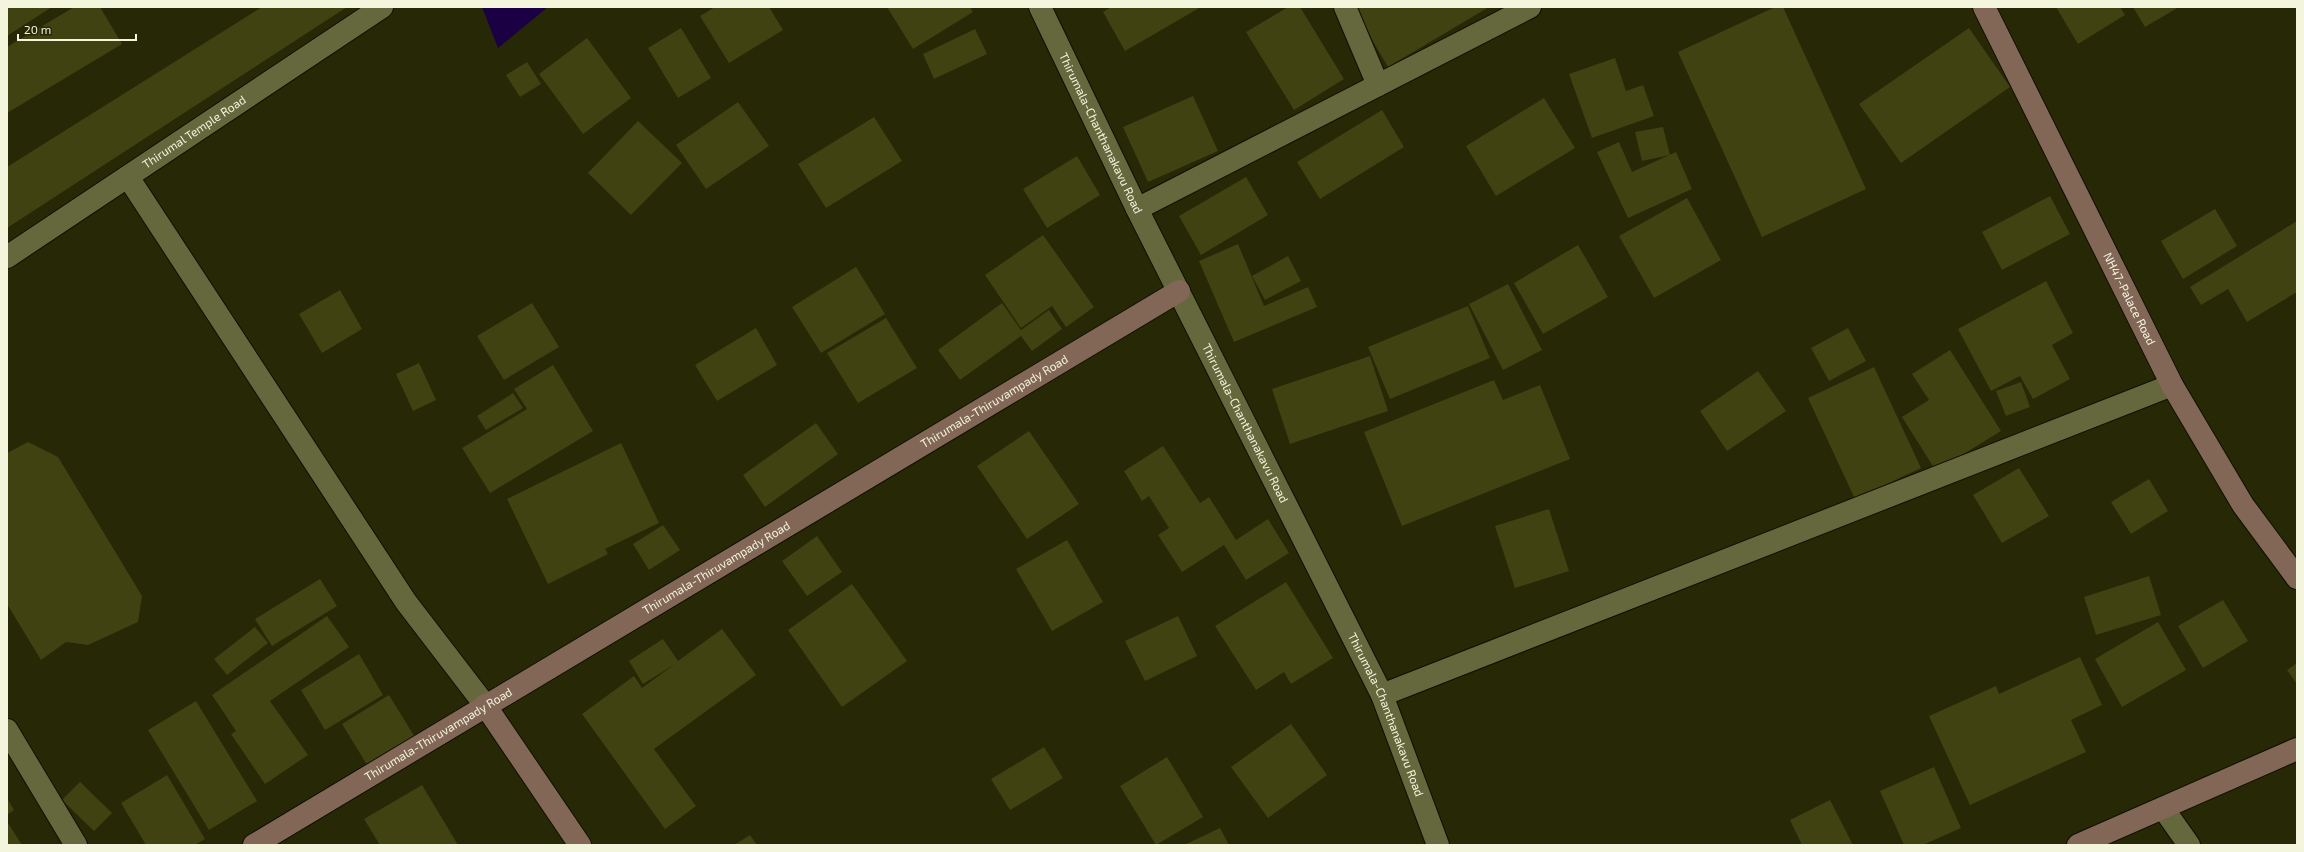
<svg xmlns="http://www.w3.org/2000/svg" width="2304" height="852" font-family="'Exo 2',sans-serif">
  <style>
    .water { fill: #1b0044 }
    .building { fill: #404211 }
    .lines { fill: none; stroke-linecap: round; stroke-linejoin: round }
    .street-casing { stroke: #0f1000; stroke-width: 24 }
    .secondary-casing { stroke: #0f1000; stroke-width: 24 }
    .street { stroke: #65683c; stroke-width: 22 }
    .secondary { stroke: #826656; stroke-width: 22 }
    .labels { text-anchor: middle; stroke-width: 3.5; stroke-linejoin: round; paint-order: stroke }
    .street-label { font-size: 12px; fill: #f3f5dd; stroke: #262806 }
  </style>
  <rect width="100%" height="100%" fill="#262806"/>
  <!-- water -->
  <polygon class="water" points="482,7 548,7 498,48"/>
  <!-- building -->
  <g class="building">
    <polygon points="7,7 52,7 7,36"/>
    <polygon points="74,7 100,7 122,44 7,113 7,47"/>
    <polygon points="262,7 347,7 7,228 7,167"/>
    <polygon points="715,7 769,7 783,30 729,63 700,16"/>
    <polygon points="887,7 970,7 973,12 913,49"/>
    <polygon points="1111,7 1144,8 1201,7 1125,51 1103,12"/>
    <polygon points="1288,7 1300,7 1344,79 1294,110 1246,32"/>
    <polygon points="1353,7 1489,7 1388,67"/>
    <polygon points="1775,7 1783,7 1866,189 1762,237 1678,52"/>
    <polygon points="2056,7 2120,7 2125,15 2078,44"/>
    <polygon points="2133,7 2179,7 2145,27"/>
    <polygon points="681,28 711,78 678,98 648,48"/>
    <polygon points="1969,28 2010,87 1901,163 1859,104"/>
    <polygon points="975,29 987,54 934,79 923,54"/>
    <polygon points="587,38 631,98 583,134 539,74"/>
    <polygon points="1615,58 1626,91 1643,85 1654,116 1592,138 1569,74"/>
    <polygon points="527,62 541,84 520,97 506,75"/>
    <polygon points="1193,96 1218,151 1148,182 1123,127"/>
    <polygon points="1544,98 1575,148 1496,196 1466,146"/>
    <polygon points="738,102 769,146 706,189 676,145"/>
    <polygon points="1382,110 1404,147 1320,199 1297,162"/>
    <polygon points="874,117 902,161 826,208 798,164"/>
    <polygon points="638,121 682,163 631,215 588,173"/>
    <polygon points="1663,127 1670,155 1642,161 1635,132"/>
    <polygon points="1619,142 1632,172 1676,152 1692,189 1628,218 1597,152"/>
    <polygon points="1077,156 1100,195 1047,228 1023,189"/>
    <polygon points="1246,177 1268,215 1201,255 1179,216"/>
    <polygon points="2050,196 2070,234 2002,270 1982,232"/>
    <polygon points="1687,198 1721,260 1654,298 1619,236"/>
    <polygon points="2215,209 2237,246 2183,279 2161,241"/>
    <polygon points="2297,221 2297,292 2247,322 2228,289 2201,305 2190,287"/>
    <polygon points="1043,235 1094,307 1066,327 1052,306 1021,328 985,275"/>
    <polygon points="1238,244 1264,306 1308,287 1317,307 1234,342 1199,261"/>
    <polygon points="1578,245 1608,297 1543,334 1514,283"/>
    <polygon points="1288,256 1301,281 1265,300 1252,276"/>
    <polygon points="856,267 885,314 821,353 792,307"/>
    <polygon points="2046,281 2073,333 2052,345 2070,379 2033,399 2020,376 1991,391 1958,329"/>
    <polygon points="1508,284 1542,350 1503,370 1469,304"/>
    <polygon points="340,290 362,329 322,353 299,314"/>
    <polygon points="532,303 559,347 504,380 477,336"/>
    <polygon points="1002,303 1021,330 1049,310 1062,329 1032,351 1021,336 960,380 938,350"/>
    <polygon points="1468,306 1490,358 1390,399 1368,347"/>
    <polygon points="886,318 917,368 858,403 827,353"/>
    <polygon points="756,328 777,365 717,401 695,365"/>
    <polygon points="1848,328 1866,361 1829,381 1811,348"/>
    <polygon points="1950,350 2001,431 1936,471 1902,417 1929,400 1912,374"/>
    <polygon points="1370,356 1388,411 1290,444 1272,389"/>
    <polygon points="419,363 436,400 413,411 396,374"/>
    <polygon points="553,365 593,431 490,493 462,448 527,409 514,389"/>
    <polygon points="1874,367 1921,468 1855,499 1808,398"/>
    <polygon points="1758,371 1786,411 1727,451 1700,411"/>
    <polygon points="1494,380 1503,400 1540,385 1570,459 1402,526 1364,432"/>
    <polygon points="2021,382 2030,407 2006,416 1996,391"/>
    <polygon points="513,393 523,408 486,430 477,416"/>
    <polygon points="816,423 838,454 765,507 743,475"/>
    <polygon points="1029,431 1079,504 1027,539 977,466"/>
    <polygon points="28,442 58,457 142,596 138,622 88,645 66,642 41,660 7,604 7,453"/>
    <polygon points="621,443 659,523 605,549 608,554 548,584 507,499"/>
    <polygon points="1163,446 1200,503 1209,497 1236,540 1268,519 1289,553 1246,580 1224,545 1182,572 1158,535 1169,528 1149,496 1142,501 1124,471"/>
    <polygon points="2019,468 2049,516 2002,543 1973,495"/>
    <polygon points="2149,479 2168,511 2131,534 2111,502"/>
    <polygon points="1549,509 1569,571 1515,588 1495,526"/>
    <polygon points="663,525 680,550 649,570 633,544"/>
    <polygon points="817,536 842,572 807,596 782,561"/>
    <polygon points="1067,540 1103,602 1052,631 1016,569"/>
    <polygon points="2149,576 2161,615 2096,635 2084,597"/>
    <polygon points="320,579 337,606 272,646 255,619"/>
    <polygon points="1286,582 1333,658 1291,684 1284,672 1256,690 1215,626"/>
    <polygon points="852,584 907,661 842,707 788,630"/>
    <polygon points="2223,600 2248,641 2203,668 2178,626"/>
    <polygon points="327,616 349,647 270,701 308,755 265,784 231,734 236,731 212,695"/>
    <polygon points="1178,616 1197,656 1145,681 1125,641"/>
    <polygon points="2158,622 2186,670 2122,707 2095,659"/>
    <polygon points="255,627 268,643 227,675 214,659"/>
    <polygon points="722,629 756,675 654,749 696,806 665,829 582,714 634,676 642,688 675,664 643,684 629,661 663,639 678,661"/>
    <polygon points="359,654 383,695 325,730 301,690"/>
    <polygon points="2080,657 2102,705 2071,720 2086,752 1970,805 1929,716 1996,686 1999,694"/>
    <polygon points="2297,663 2297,684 2287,670"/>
    <polygon points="389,695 416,739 369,768 342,724"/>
    <polygon points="196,701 257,801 209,830 148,730"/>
    <polygon points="1291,724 1327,775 1268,818 1231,767"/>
    <polygon points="1044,747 1063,778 1010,810 991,779"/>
    <polygon points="1167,757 1203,817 1156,845 1120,786"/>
    <polygon points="1934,767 1961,828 1923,845 1904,845 1880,791"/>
    <polygon points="167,775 205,839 195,845 146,845 121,803"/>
    <polygon points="80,782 112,813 94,831 62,800"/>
    <polygon points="422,785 458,845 380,845 364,819"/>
    <polygon points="7,798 14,810 7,815"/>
    <polygon points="1830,800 1853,845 1802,845 1790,820"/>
    <polygon points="8,823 22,845 7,845"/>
    <polygon points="1220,828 1229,845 1184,845"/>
    <polygon points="750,835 757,845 734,845"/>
  </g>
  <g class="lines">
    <!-- street casing -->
    <g class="street-casing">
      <g id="street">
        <path id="s1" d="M 1040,7 L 1137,209 L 1382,695 L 1438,845"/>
        <polyline points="1345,7 1378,85"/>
        <polyline points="128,177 406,602 485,705"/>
        <polyline points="1137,209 1530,7"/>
        <path id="s2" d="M 7,257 L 382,7"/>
        <polyline points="1382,695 2172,385"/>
        <polyline points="7,730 76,845"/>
        <polyline points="2163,808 2189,845"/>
      </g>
    </g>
    <!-- secondary casing -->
    <g class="secondary-casing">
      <g id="secondary">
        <path id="s3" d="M 1984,7 L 2172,385 L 2243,505 L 2297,578"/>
        <polyline points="485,705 580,845"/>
        <path id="s4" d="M 254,845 L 1179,291"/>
        <polyline points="2078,845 2297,749"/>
      </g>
    </g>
    <!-- street -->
    <use href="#street" class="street"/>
    <!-- secondary -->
    <use href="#secondary" class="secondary"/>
  </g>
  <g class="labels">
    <!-- street labels -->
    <g class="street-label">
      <text dy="4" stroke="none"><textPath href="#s2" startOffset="225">Thirumal Temple Road</textPath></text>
      <text dy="4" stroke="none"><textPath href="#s1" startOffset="140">Thirumala-Chanthanakavu Road</textPath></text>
      <text dy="4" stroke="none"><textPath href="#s3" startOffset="326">NH47-Palace Road</textPath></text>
      <text dy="4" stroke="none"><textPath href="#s4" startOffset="863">Thirumala-Thiruvampady Road</textPath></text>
      <text dy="4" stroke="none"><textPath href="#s1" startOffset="464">Thirumala-Chanthanakavu Road</textPath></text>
      <text dy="4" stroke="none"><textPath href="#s4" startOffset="539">Thirumala-Thiruvampady Road</textPath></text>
      <text dy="4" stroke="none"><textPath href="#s1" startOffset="788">Thirumala-Chanthanakavu Road</textPath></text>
      <text dy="4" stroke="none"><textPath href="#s4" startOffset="215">Thirumala-Thiruvampady Road</textPath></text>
    </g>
  </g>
  <!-- border -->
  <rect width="2304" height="852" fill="none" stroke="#f3f5dd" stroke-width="16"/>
  <!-- scale -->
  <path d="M18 34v6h118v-6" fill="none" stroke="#f3f5dd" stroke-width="2"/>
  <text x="24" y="34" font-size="12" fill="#f3f5dd" stroke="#262806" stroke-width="3" paint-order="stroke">20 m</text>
</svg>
